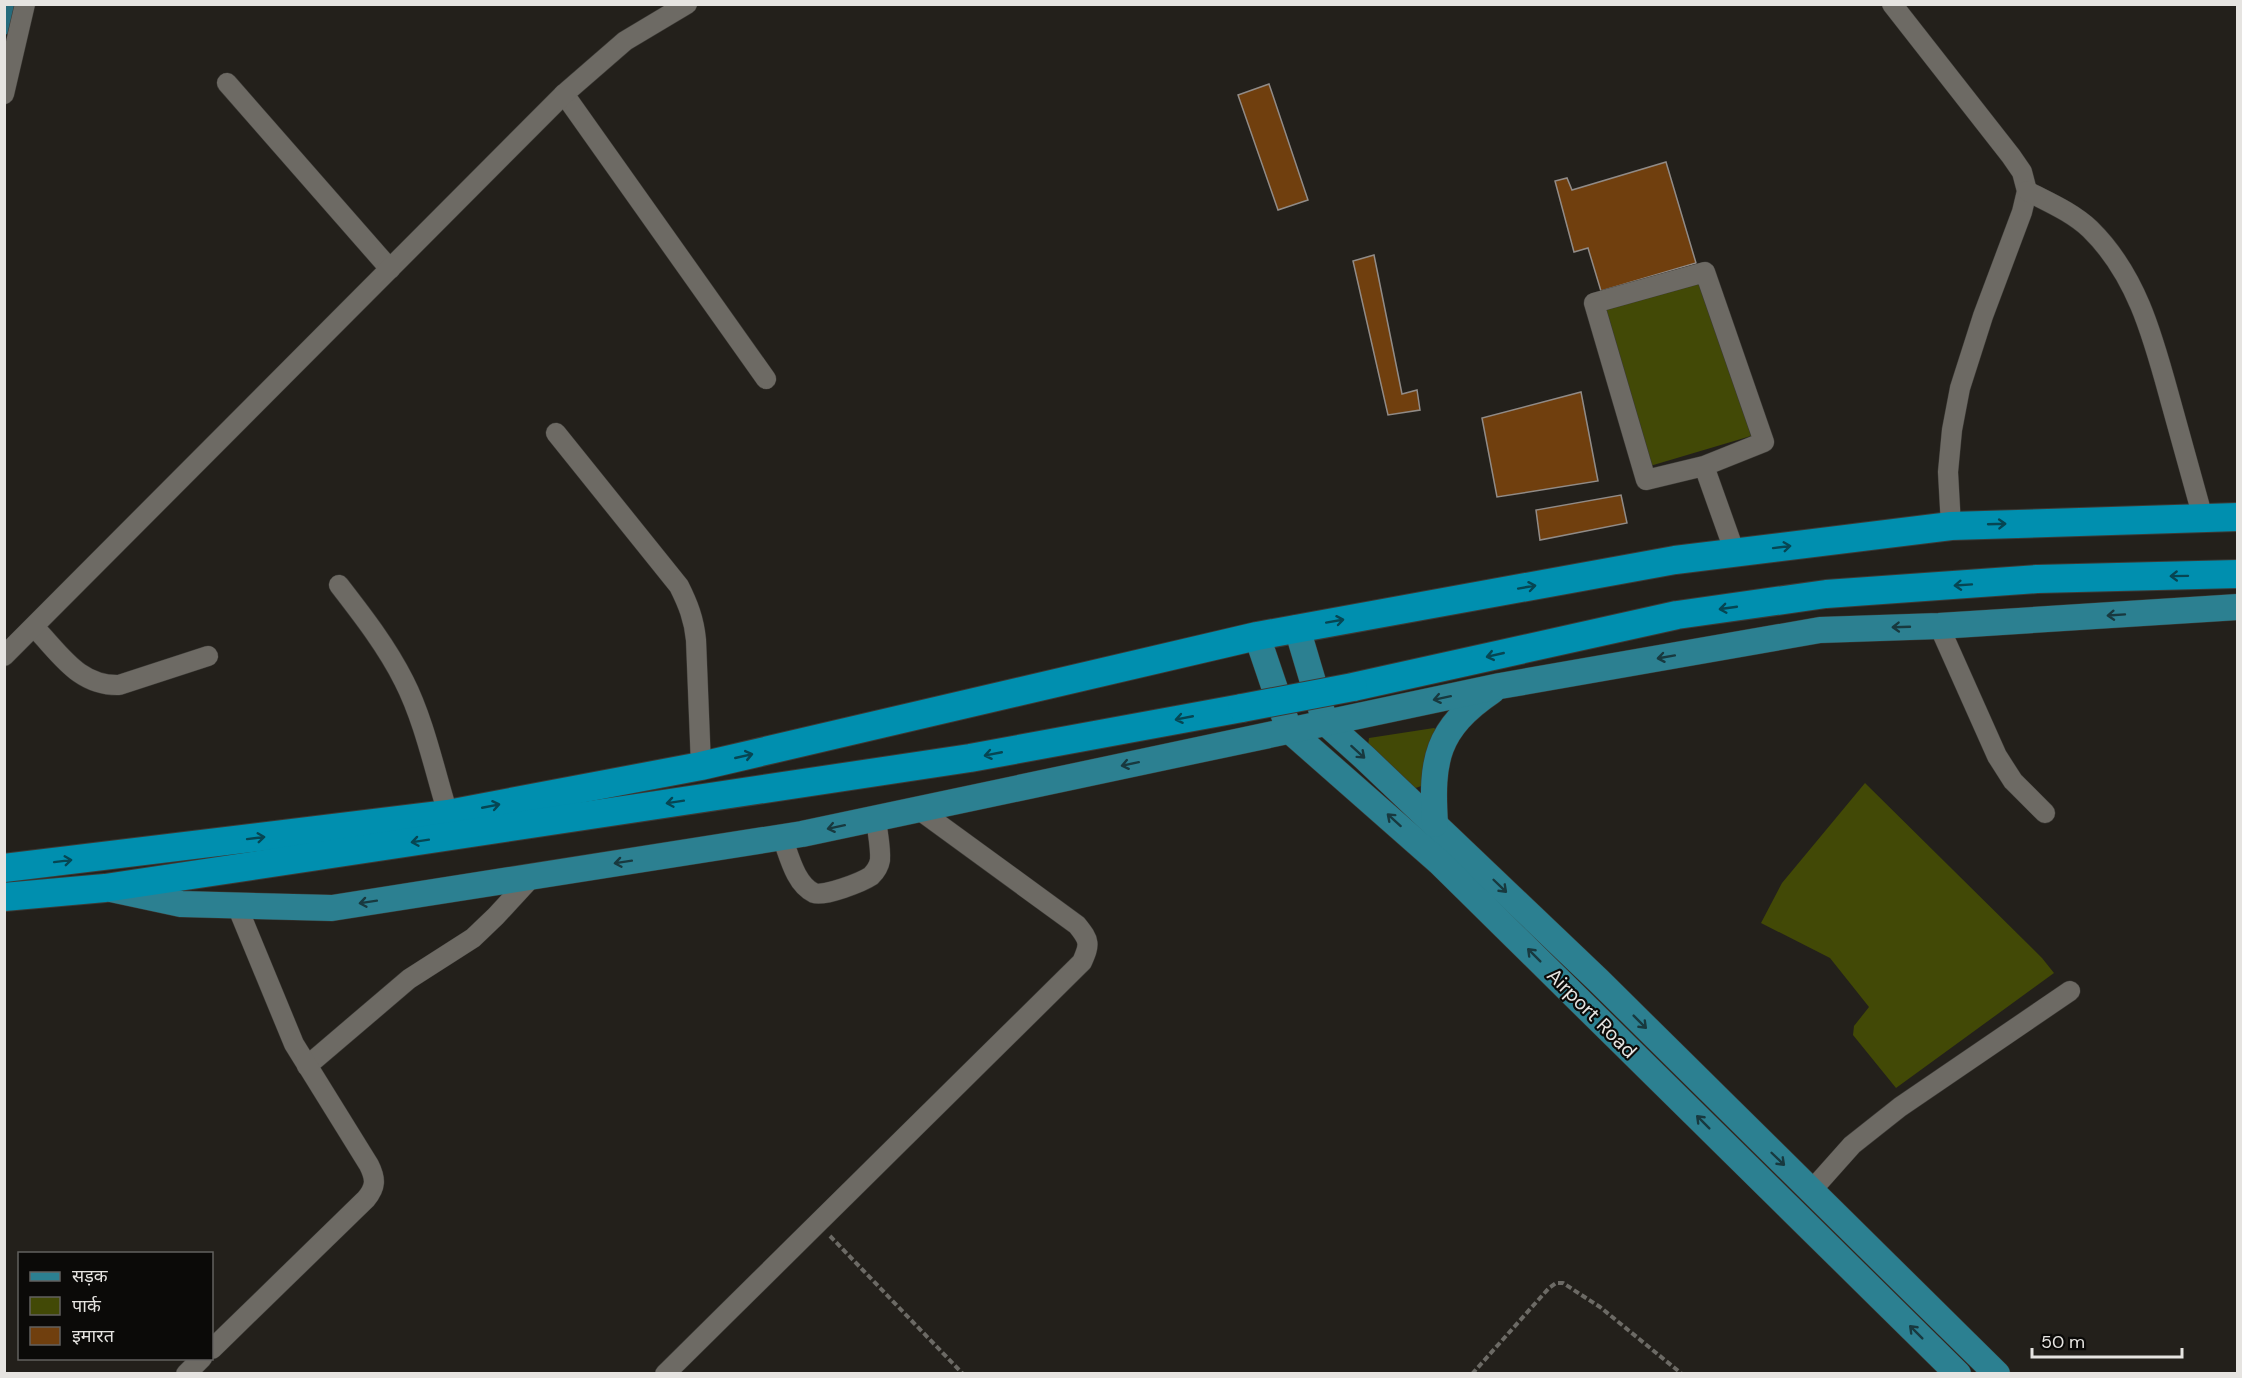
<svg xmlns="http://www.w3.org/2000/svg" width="2242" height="1378" font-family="'DM Sans','Noto Sans Devanagari',sans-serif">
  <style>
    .green { fill: #424906 }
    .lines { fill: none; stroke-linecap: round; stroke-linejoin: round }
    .canal { stroke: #266b7c; stroke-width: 21 }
    .building { fill: #703f0e; stroke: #918b87; stroke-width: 1.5 }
    .minor-casing { stroke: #3c3a36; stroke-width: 21 }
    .major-casing { stroke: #3c3a36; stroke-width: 27 }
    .highway-casing { stroke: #3c3a36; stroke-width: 30 }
    .path { stroke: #6c6a65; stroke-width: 4; stroke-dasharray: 6 3; stroke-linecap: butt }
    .minor { stroke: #6d6a64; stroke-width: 20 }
    .major { stroke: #2c8091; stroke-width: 26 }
    .highway { stroke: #008faf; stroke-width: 28 }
    .highway-bridge-casing { stroke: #3c3a36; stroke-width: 30; stroke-linecap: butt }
    .highway-bridge { stroke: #008faf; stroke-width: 28 }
    .oneway { stroke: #064653 }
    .oneway2 { stroke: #18393f }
    .labels { text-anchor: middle; stroke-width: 4.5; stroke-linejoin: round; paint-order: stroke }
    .street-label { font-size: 20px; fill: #e6e4e1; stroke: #0b0a08 }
  </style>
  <rect width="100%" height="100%" fill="#23201b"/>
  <!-- green -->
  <g class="green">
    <polygon points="1702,281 1751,436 1650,466 1605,310"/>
    <polygon points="1434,728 1439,731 1424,785 1413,789 1368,746 1369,738"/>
    <polygon points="1865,783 2042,958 2054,973 1896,1088 1853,1035 1854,1026 1869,1007 1830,958 1761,923 1782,883"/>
  </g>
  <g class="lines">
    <!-- canal -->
    <polyline class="canal" points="4,24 9,4"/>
  </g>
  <!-- building -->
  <g class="building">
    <polygon points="1269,84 1308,200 1278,210 1238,95"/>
    <polygon points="1666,162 1696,263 1601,291 1588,248 1574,252 1555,181 1567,178 1572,190"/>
    <polygon points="1374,255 1402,394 1417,390 1420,410 1388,415 1353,261"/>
    <polygon points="1581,392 1598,481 1497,497 1482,418"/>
    <polygon points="1621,495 1627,523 1540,540 1536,510"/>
  </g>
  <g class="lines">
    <!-- minor casing -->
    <g class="minor-casing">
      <g id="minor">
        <polyline points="1892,4 2011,156 2022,172 2027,191 2022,212 1983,316 1960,388 1952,430 1948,472 1951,526"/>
        <polyline points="227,83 390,269"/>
        <polyline points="4,94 25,4"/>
        <polyline points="564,94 766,379"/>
        <path d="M 2027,191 C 2048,202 2072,212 2090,229 C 2137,275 2153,337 2170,399 C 2181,439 2192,478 2203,518"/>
        <path d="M 556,433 L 679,586 C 688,604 694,619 696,640 L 701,766"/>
        <polyline points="1704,466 1764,442 1705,272 1594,303 1646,480 1704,466 1735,553"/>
        <path d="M 339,585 C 363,616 387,647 404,681 C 424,720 435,772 448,814"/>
        <polyline points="1939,626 1997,756 2013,781 2045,813"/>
        <path d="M 34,627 C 60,653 78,686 119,685 L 208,656"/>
        <polyline points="4,656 564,94 625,41 687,4"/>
        <path d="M 782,837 C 789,855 795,884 814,893 C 824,897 862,882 871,876 C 875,872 879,866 880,860 C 881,847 877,831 876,818"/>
        <polyline points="307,1066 409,979 473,938 496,916 532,877"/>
        <polyline points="1811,1191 1852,1145 1900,1107 2070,991"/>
        <path d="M 212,1349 L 366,1199 C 376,1187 376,1179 369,1165 L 294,1044 L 237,906"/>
        <polyline points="186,1374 202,1358"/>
        <path d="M 665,1374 L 1082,962 C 1090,944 1090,941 1077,925 L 918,809"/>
      </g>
    </g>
    <!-- major casing -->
    <g class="major-casing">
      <g id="major">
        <polyline points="1297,628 1325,722 1365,758 1598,980 1997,1374"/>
        <polyline points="1257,636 1289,730 1439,862 1958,1374"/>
        <path d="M 1435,824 C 1431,760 1436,729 1492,691"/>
        <polyline points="111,889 181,904 332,908 802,834 1500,686 1820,630 1939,626 2238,607"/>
      </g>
    </g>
    <!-- highway casing -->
    <g class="highway-casing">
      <g id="highway">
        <polyline points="1353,687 1677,615 1826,594 2037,579 2238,574"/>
        <polyline points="4,868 448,814 701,766 1257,636 1675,560 1951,526 2238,517"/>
        <polyline points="4,897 105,888 970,758 1242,708"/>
      </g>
    </g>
    <!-- path -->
    <g class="path">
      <polyline points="830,1236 963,1374"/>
      <polyline points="1472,1374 1549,1288 1556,1283 1563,1283 1600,1307 1682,1374"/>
    </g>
    <!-- minor -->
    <use href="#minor" class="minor"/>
    <!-- major -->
    <use href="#major" class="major"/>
    <!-- highway -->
    <use href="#highway" class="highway"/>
    <!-- highway-bridge casing -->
    <g class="highway-bridge-casing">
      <polyline id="highway-bridge" points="1242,708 1353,687"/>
    </g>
    <!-- highway-bridge -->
    <use href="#highway-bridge" class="highway-bridge"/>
  </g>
  <!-- one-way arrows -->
  <defs><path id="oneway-shaft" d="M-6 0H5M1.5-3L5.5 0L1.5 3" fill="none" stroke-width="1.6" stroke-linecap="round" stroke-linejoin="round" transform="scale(1.5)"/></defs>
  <g class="oneway">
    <use href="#oneway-shaft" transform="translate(1997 524) rotate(-2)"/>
    <use href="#oneway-shaft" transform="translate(1782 547) rotate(-7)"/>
    <use href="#oneway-shaft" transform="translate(2179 576) rotate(179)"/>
    <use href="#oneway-shaft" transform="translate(1963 585) rotate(176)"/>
    <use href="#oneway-shaft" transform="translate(1527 587) rotate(-10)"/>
    <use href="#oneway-shaft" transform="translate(1728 608) rotate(172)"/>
    <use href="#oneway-shaft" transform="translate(1335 621) rotate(-10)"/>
    <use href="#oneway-shaft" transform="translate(1495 655) rotate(167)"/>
    <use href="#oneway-shaft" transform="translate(1184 718) rotate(169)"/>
    <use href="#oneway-shaft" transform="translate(993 754) rotate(169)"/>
    <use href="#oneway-shaft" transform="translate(744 756) rotate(-13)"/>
    <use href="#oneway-shaft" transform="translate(675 802) rotate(171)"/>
    <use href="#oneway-shaft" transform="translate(491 806) rotate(-11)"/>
    <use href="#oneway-shaft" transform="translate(256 838) rotate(-7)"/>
    <use href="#oneway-shaft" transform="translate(420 841) rotate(171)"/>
    <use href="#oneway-shaft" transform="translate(63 861) rotate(-7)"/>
  </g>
  <g class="oneway2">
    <use href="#oneway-shaft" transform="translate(2116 615) rotate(176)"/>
    <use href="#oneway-shaft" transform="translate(1901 627) rotate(178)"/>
    <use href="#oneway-shaft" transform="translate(1666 657) rotate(170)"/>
    <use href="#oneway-shaft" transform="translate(1442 698) rotate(168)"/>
    <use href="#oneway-shaft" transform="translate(1358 752) rotate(42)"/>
    <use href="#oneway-shaft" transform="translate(1130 764) rotate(168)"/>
    <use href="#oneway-shaft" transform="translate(1394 820) rotate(-138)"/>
    <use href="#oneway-shaft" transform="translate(836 827) rotate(168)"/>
    <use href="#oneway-shaft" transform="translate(623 862) rotate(171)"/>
    <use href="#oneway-shaft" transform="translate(1500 886) rotate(44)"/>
    <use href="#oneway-shaft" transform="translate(368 902) rotate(171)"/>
    <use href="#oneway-shaft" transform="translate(1534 955) rotate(-135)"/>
    <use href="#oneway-shaft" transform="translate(1640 1022) rotate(45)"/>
    <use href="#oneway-shaft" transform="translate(1703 1122) rotate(-135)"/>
    <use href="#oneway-shaft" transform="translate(1778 1159) rotate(44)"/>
    <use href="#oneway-shaft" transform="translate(1916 1332) rotate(-135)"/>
  </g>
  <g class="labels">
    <!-- street labels -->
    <g class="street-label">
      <text transform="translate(1592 1013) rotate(45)" y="7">Airport Road</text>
    </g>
  </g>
  <!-- border -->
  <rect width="2242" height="1378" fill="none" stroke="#e6e4e1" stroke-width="12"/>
  <!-- legend -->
  <rect x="18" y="1252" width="195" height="108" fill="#0b0a08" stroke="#63615f" stroke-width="1.5"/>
  <rect x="30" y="1272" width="30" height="9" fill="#2c8091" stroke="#63615f" stroke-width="1.5"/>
  <text x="72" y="1282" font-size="18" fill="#e6e4e1">सड़क</text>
  <rect x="30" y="1297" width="30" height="18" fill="#424906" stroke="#63615f" stroke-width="1.5"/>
  <text x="72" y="1312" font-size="18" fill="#e6e4e1">पार्क</text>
  <rect x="30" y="1327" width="30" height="18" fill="#703f0e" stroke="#63615f" stroke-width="1.5"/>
  <text x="72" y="1342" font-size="18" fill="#e6e4e1">इमारत</text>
  <!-- scale -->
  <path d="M2032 1348v9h150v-9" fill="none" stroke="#e6e4e1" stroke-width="3"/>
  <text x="2041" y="1348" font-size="18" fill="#e6e4e1" stroke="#0b0a08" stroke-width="4.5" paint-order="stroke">50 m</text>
</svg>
